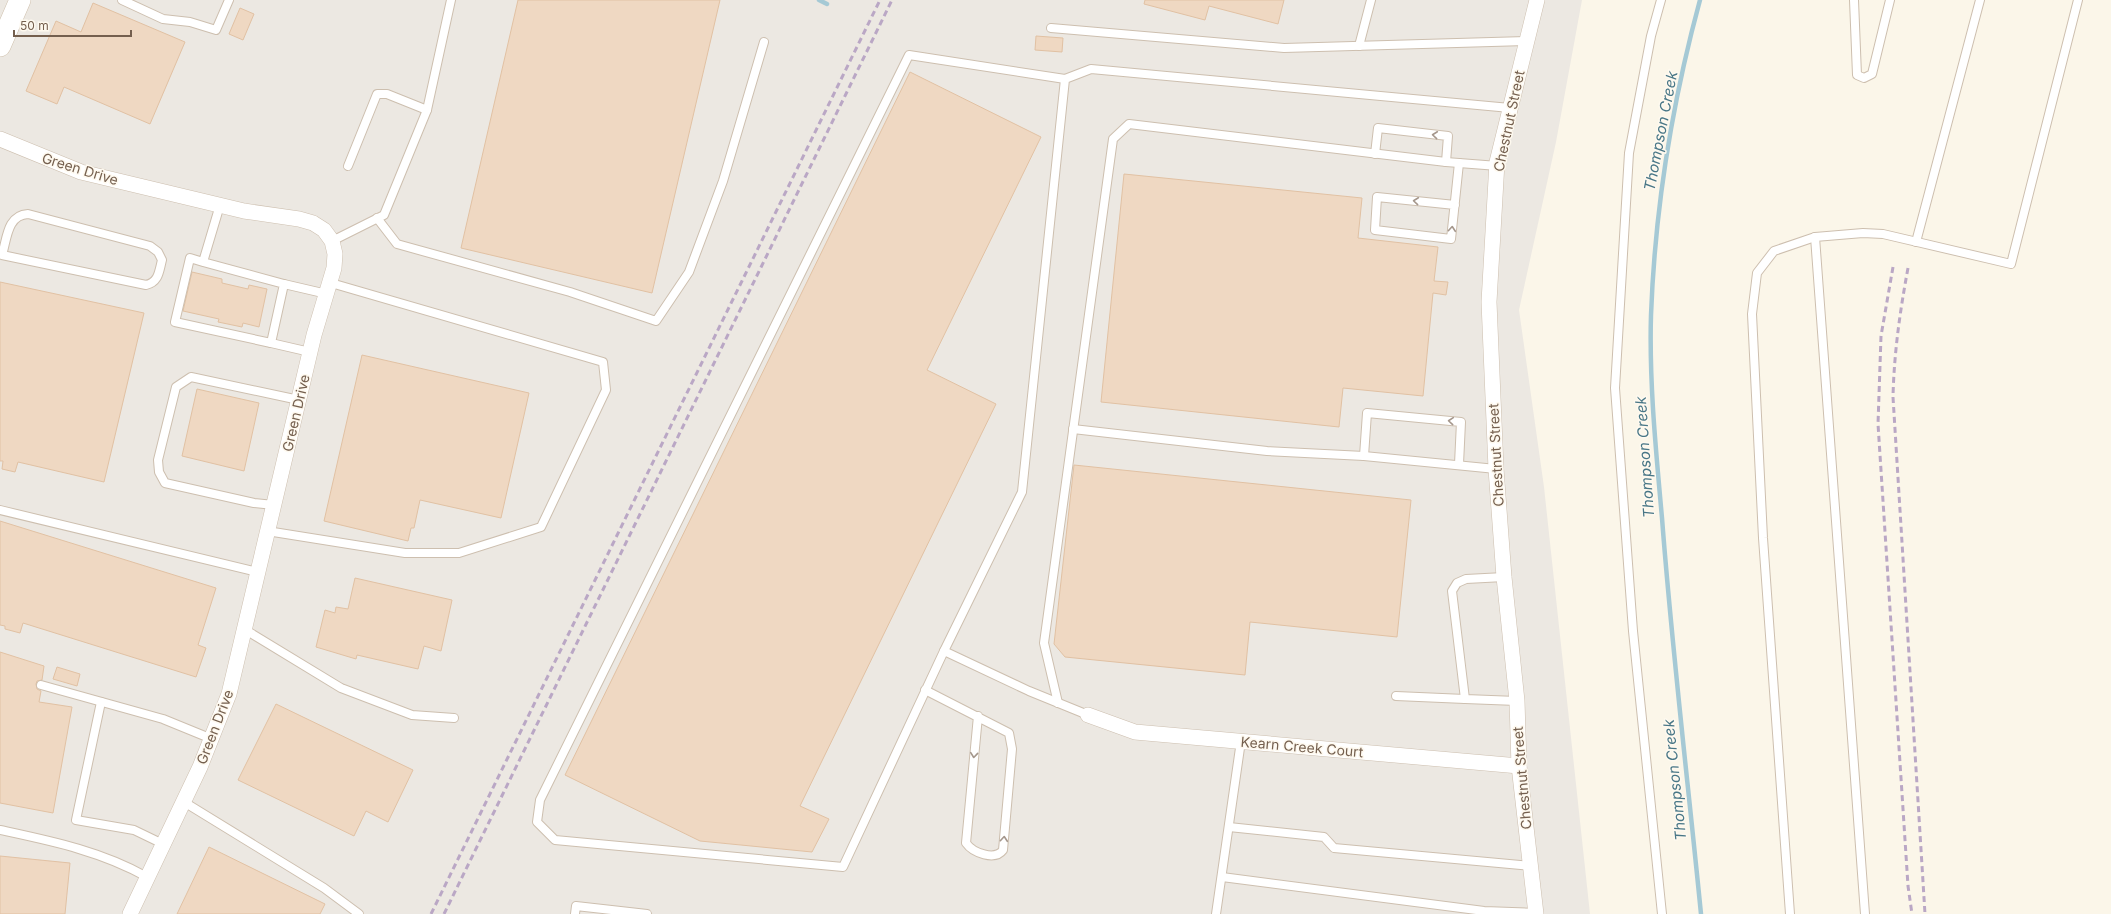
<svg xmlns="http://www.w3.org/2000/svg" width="2111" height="914" font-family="Inter,sans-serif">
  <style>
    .industrial { fill: #ece8e2 }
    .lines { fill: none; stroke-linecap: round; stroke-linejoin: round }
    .stream { stroke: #a5c9d5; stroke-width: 4.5 }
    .building { fill: #efd8c2; stroke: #e1c1a3 }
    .lane-casing { stroke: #cdbfaf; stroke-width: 10 }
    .street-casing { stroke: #cdbfaf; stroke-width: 16 }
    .secondary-casing { stroke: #cfc0ad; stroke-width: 22 }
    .lane { stroke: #fff; stroke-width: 8 }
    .street { stroke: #fff; stroke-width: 15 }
    .secondary { stroke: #fff; stroke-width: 21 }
    .rail { stroke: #baa7c5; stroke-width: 3; stroke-dasharray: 6 4; stroke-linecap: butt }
    .oneway { stroke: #a5978c }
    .labels { text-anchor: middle; stroke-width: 3; stroke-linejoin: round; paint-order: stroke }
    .street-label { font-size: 14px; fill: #745f4e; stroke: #fef9ef }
    .water-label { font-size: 15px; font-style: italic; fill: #487686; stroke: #fef9ef }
  </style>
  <rect width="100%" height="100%" fill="#fbf6e9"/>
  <!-- industrial -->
  <polygon class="industrial" points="0,0 1582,0 1556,142 1519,310 1544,487 1590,914 0,914"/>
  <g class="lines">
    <!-- stream -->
    <g class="stream">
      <polyline points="819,0 827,4"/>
      <path d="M 1700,0 C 1672,103 1655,208 1651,315 C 1649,382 1656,451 1662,518 C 1672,650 1688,782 1701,914"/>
    </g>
  </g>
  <!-- building -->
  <g class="building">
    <polygon points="518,0 720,0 652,293 461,248"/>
    <polygon points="1145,0 1284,0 1278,24 1209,6 1205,20 1144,4"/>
    <polygon points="93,3 185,42 150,124 64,87 57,104 26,91 56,21 81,32"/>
    <polygon points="240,8 254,14 243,40 229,34"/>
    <polygon points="1036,36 1063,38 1062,52 1035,50"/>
    <polygon points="910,72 1041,137 927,370 996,404 800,806 829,819 812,852 700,841 565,775"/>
    <polygon points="1124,174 1362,198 1358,238 1438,247 1434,281 1448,282 1446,295 1433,293 1423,396 1343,388 1339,427 1101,402"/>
    <polygon points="192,272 222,279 222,283 248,289 249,285 267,289 259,327 243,323 242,327 218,322 219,319 183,311"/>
    <polygon points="0,282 144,313 104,482 18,462 15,472 2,469 3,461 0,461"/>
    <polygon points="362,355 529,393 501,518 420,500 414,528 411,528 408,541 324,521"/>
    <polygon points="197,389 259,403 244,471 182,456"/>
    <polygon points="1074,465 1411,500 1397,637 1250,622 1245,675 1065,657 1054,644"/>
    <polygon points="0,521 216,588 198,645 206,648 196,677 23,623 20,633 5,629 5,626 0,625"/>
    <polygon points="355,578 452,600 441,651 424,646 418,669 357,655 356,659 316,647 325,610 335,613 336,607 348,609"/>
    <polygon points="0,652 44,666 42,680 37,681 36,684 37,689 41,691 39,702 72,707 53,813 0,803"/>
    <polygon points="57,667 80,674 77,686 53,679"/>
    <polygon points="276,704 413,770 388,822 366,811 354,836 238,780"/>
    <polygon points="209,847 325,904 320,914 177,914"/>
    <polygon points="0,856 70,863 65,914 0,914"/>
  </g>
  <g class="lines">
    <!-- lane casing -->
    <g class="lane-casing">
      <g id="lane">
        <polyline points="122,0 163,19 190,22 216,30 229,0"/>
        <polyline points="1661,0 1651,36 1629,153 1615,388 1633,631 1662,914"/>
        <polyline points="1854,0 1857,75 1864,78 1872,74 1890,0"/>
        <polyline points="1051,28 1284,48 1527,41"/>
        <polyline points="1359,46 1371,0"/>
        <polyline points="1375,154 1378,128 1448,136 1446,162"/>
        <polyline points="348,166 377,94 387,94 427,110"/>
        <polyline points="1455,205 1377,197 1375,230 1451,239 1459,163"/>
        <polyline points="377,218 397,244 570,292 656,321 689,272 723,181 764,42"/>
        <polyline points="332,241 384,215 427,110 451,0"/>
        <polyline points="1916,242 1980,0"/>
        <path d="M 0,254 L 2,255 L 146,285 C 159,282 159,271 162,260 L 158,252 L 150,246 L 28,214 C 7,215 7,239 2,255"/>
        <polyline points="203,262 190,258 175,322 271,343 284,284 203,262 220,205"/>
        <polyline points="284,284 327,294"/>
        <polyline points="271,343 310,352"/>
        <polyline points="1073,429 1267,451 1364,456 1496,469"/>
        <polyline points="1364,456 1367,413 1461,422 1459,464"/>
        <polyline points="274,505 254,503 165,483 159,472 158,460 176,387 191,377 299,400"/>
        <polyline points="0,510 258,572"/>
        <polyline points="267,531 405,553 459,553 541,527 606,390 603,362 331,283"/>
        <polyline points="1504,577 1466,579 1457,583 1452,591 1465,699 1517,701"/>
        <polyline points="244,629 341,688 412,715 454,718"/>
        <polyline points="944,651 843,867 555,840 537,822 540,800 909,55 1065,79"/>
        <polyline points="41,685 163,719 212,739"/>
        <path d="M 925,690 L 1009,733 L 1012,749 L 1003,850 C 995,861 973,853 966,843 L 978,716"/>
        <polyline points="1396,696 1465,699"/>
        <polyline points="101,702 76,820 134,830 163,844"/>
        <polyline points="1058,703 1044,643 1113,139 1129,124 1446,162 1498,166"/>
        <polyline points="1088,715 1029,691 944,651 1022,492 1065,79 1091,69 1510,108"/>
        <polyline points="184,802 324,888 359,914"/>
        <polyline points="1229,827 1324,837 1334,848 1531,866"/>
        <path d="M 0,830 C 51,841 101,851 147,877"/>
        <polyline points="1222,877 1484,911 1536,913"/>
        <polyline points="575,914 576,906 647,914"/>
        <polyline points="1216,914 1241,741"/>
        <polyline points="1790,914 1763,538 1752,314 1757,273 1774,251 1815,237"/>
        <polyline points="1865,914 1815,237 1863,233 1883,234 2011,264 2078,0"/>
      </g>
    </g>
    <!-- street casing -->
    <g class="street-casing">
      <g id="street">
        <polyline points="0,139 81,172 244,211 299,219 313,223 324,230 332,241 335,254 334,268 314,335 229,694 200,767 130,914"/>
        <polyline points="1088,715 1135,732 1519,766"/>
        <polyline points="1536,914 1519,766 1517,701 1504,577 1496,469 1489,302 1497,162 1537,0"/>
      </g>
    </g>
    <!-- secondary casing -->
    <g class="secondary-casing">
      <polyline id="secondary" points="0,46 20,0"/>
    </g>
    <!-- lane -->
    <use href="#lane" class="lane"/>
    <!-- street -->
    <use href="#street" class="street"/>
    <!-- secondary -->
    <use href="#secondary" class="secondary"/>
    <!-- rail -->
    <g class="rail">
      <polyline points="1893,267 1881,336 1878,424 1908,886 1912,914"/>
      <path d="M 1908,268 C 1900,311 1894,353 1893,397 L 1925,914"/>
      <polyline points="431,914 880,0"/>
      <polyline points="444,914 892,0"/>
    </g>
  </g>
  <!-- one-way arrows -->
  <defs><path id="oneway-chevron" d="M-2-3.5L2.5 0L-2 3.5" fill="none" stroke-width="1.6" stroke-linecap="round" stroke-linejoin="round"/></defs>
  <g class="oneway">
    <use href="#oneway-chevron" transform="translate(1435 135) rotate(-174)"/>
    <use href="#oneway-chevron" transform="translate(1416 201) rotate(-174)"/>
    <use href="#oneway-chevron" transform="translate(1452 229) rotate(-85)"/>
    <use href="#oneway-chevron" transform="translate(1451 421) rotate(-175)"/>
    <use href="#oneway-chevron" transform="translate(974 755) rotate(96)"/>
    <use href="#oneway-chevron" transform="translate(1004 839) rotate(-85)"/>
  </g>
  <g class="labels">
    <!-- street labels -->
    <g class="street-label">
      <text transform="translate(1509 121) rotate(-78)" y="5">Chestnut Street</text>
      <text transform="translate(80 169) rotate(17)" y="5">Green Drive</text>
      <text transform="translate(296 413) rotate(-77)" y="5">Green Drive</text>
      <text transform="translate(1496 455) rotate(-93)" y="5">Chestnut Street</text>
      <text transform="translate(215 727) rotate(-69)" y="5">Green Drive</text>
      <text transform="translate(1302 747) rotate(5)" y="5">Kearn Creek Court</text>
      <text transform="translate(1522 778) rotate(-95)" y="5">Chestnut Street</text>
    </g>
    <!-- water labels -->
    <g class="water-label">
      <text transform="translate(1661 131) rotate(-79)" y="5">Thompson Creek</text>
      <text transform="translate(1645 457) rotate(-94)" y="5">Thompson Creek</text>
      <text transform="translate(1675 780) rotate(-96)" y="5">Thompson Creek</text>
    </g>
  </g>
  <!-- scale -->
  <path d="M14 30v6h117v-6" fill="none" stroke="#745f4e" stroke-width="2"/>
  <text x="20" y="30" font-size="12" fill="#745f4e" stroke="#fef9ef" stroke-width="3" paint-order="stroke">50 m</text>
</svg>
